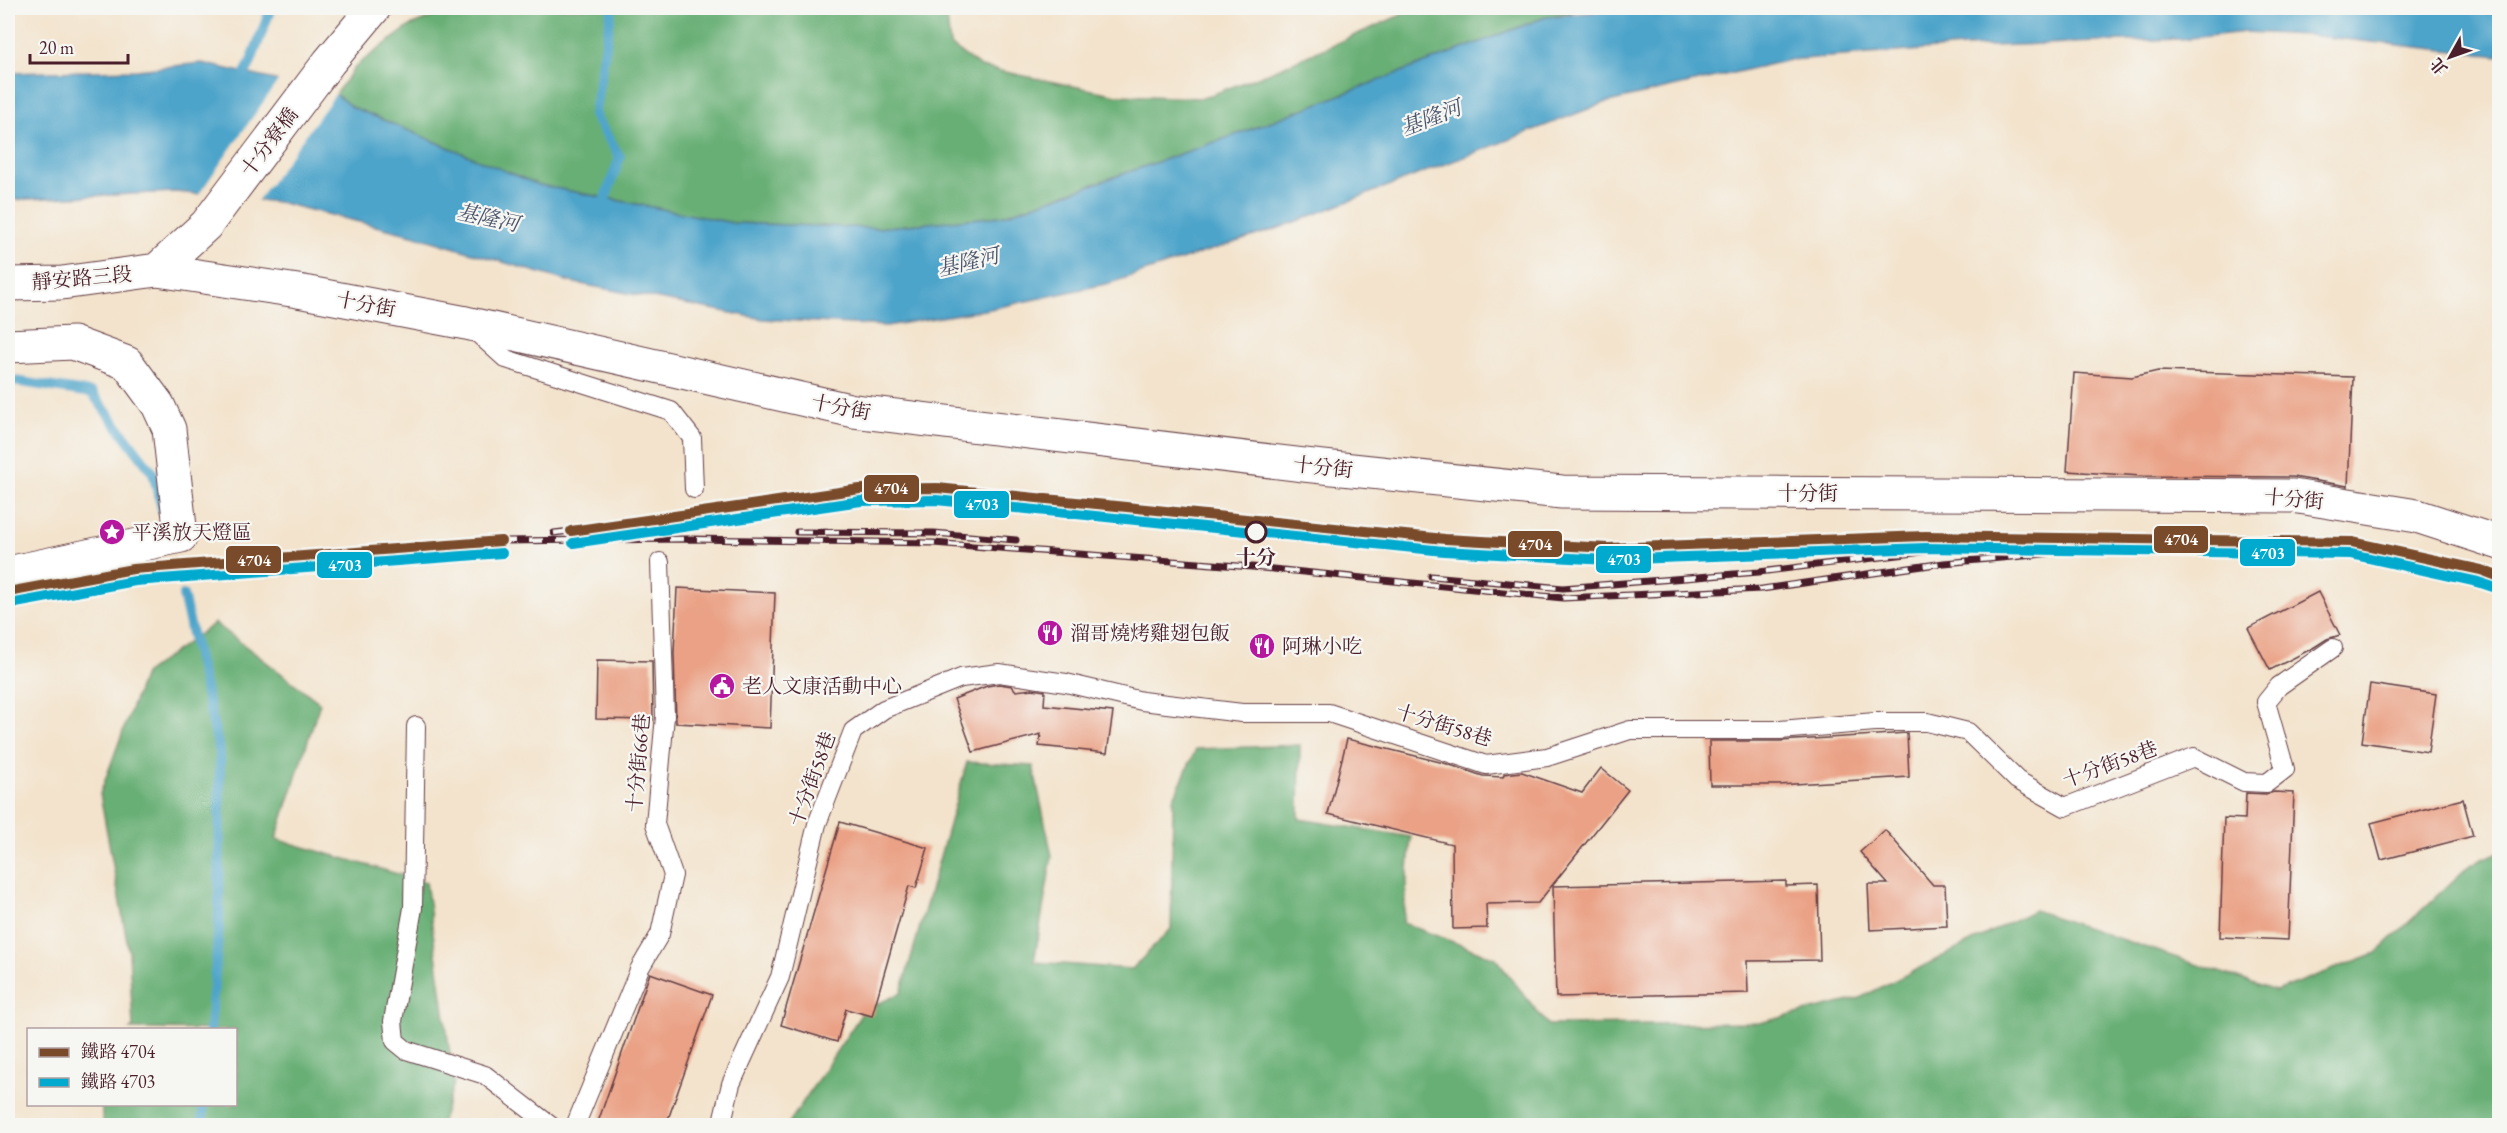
<svg xmlns="http://www.w3.org/2000/svg" width="2507" height="1133" font-family="'EB Garamond','Noto Serif TC',serif">
  <style>
    .forest { fill: #68af74; stroke: #596750; stroke-width: 1.5 }
    .water { fill: #4da4ca; stroke: #4c627a; stroke-width: 1.5 }
    .pier { fill: #f3e3cc }
    .lines { fill: none; stroke-linecap: round; stroke-linejoin: round }
    .stream { stroke: #4da4ca; stroke-width: 10 }
    .building { fill: #eaa185 }
    .lane-casing { stroke: #633c43; stroke-width: 20 }
    .street-casing { stroke: #633c43; stroke-width: 35 }
    .secondary-casing { stroke: #633c43; stroke-width: 35 }
    .lane { stroke: #fff; stroke-width: 18 }
    .street { stroke: #fff; stroke-width: 33 }
    .secondary { stroke: #fff; stroke-width: 33 }
    .rail-casing { stroke: #4a1f2b; stroke-width: 7 }
    .rail { stroke: #f6f6f2; stroke-width: 4.5; stroke-dasharray: 14; stroke-linecap: butt }
    .rail-1-casing { stroke: #f6f6f2; stroke-width: 15 }
    .rail-2-casing { stroke: #f6f6f2; stroke-width: 15 }
    .rail-1 { stroke: #7a4b2a; stroke-width: 10 }
    .rail-2 { stroke: #00a9ce; stroke-width: 10 }
    .stop-dot { fill: #f6f6f2; stroke: #4a1f2b; stroke-width: 3 }
    .labels { text-anchor: middle; stroke-width: 4.5; stroke-linejoin: round; paint-order: stroke }
    .street-label { font-size: 20px; fill: #4a1f2b; stroke: #f6f6f2 }
    .poi-label { font-size: 20px; fill: #4a1f2b; stroke: #f6f6f2; text-anchor: start }
    .stop-label { font-size: 20px; font-weight: bold; fill: #4a1f2b; stroke: #f6f6f2 }
    .water-label { font-size: 21px; font-style: italic; fill: #4b546b; stroke: #f6f6f2 }
    .line-badge { stroke: #f6f6f2; stroke-width: 2 }
    .badge-label { font-size: 16px; text-anchor: middle; font-weight: bold; fill: #fff }
  </style>
  <rect width="100%" height="100%" fill="#f6f6f2"/>
  <filter id="ink" filterUnits="userSpaceOnUse"><feTurbulence type="fractalNoise" baseFrequency=".0167" numOctaves="2"/><feDisplacementMap in="SourceGraphic" scale="12" xChannelSelector="R" yChannelSelector="G"/><feConvolveMatrix kernelMatrix="1 2 1 2 8 2 1 2 1" color-interpolation-filters="sRGB"/></filter>
  <filter id="wash" filterUnits="userSpaceOnUse"><feTurbulence type="fractalNoise" baseFrequency=".008" numOctaves="4" result="noise"/><feDisplacementMap in="SourceGraphic" scale="24" xChannelSelector="R" yChannelSelector="G"/><feGaussianBlur stdDeviation="1.35" result="paint"/><feColorMatrix in="noise" values="0 0 0 0 0 0 0 0 0 0 0 0 0 0 0 0 0 1.4 0 .05"/><feComposite in="paint" operator="in"/></filter>
  <g filter="url(#wash)">
    <rect width="100%" height="100%" fill="#f3e3cc"/>
    <!-- forest -->
    <g class="forest">
      <polygon points="456,8 946,8 950,45 981,67 1117,95 1203,98 1268,73 1417,8 1589,8 1546,17 1238,134 1001,216 877,228 733,223 539,185 352,107 335,94 357,65 410,26"/>
      <polygon points="215,623 320,703 276,839 426,882 454,1083 441,1125 104,1125 101,1105 236,1104 236,1030 130,1029 133,1027 129,952 100,794 144,674"/>
      <polygon points="1300,745 1299,819 1411,837 1403,923 1495,958 1548,1025 1759,1023 1858,999 2034,910 2276,991 2376,953 2470,865 2499,852 2499,1125 787,1126 864,1010 901,993 967,762 1033,766 1052,856 1034,962 1132,969 1171,929 1173,800 1196,749"/>
    </g>
    <!-- water -->
    <polygon class="water" points="1633,8 2443,8 2500,14 2499,56 2307,35 2245,32 2181,39 1963,47 1789,60 1604,103 1279,228 1110,283 990,309 886,326 763,319 570,282 412,235 278,202 175,192 8,200 8,73 137,70 202,63 335,94 352,107 539,185 733,223 877,228 1002,216 1238,134 1546,17"/>
    <!-- pier -->
    <polygon class="pier" points="280,78 337,92 256,203 197,197"/>
    <g class="lines">
      <!-- stream -->
      <g class="stream">
        <polyline points="239,84 250,64 271,8"/>
        <polyline points="601,211 620,157 594,115 612,8"/>
        <polyline points="8,380 92,393 153,473 163,512"/>
        <polyline points="183,595 220,753 219,926 210,1030"/>
        <polyline points="202,1126 204,1104"/>
      </g>
    </g>
    <g id="blocks">
      <!-- building -->
      <g class="building">
        <polygon points="2158,371 2353,377 2348,486 2293,477 2141,476 2067,471 2074,373 2132,377"/>
        <polygon points="677,588 775,593 770,728 676,723 674,653"/>
        <polygon points="2318,592 2340,635 2327,639 2313,648 2270,670 2248,628"/>
        <polygon points="597,660 652,661 653,720 596,719"/>
        <polygon points="999,684 1012,686 1016,691 1032,689 1045,691 1044,705 1113,712 1107,753 1039,746 1041,734 973,752 954,699 987,686"/>
        <polygon points="2370,684 2436,694 2428,752 2362,742"/>
        <polygon points="1907,733 1909,777 1778,785 1710,785 1709,741 1780,741"/>
        <polygon points="1347,739 1444,763 1483,776 1503,777 1504,774 1522,772 1582,793 1601,768 1628,790 1538,903 1486,904 1487,928 1453,929 1452,844 1328,814"/>
        <polygon points="2274,792 2294,793 2288,940 2220,937 2224,818 2245,819 2246,793 2267,794"/>
        <polygon points="2463,799 2473,836 2381,860 2371,823"/>
        <polygon points="840,822 928,848 916,888 909,886 872,1016 846,1009 837,1042 781,1025"/>
        <polygon points="1885,830 1933,885 1945,885 1947,926 1870,930 1868,884 1888,884 1860,852"/>
        <polygon points="1786,881 1786,886 1818,885 1820,960 1747,961 1748,993 1556,997 1553,886"/>
        <polygon points="650,973 712,995 672,1108 666,1125 597,1125"/>
      </g>
    </g>
  </g>
  <g filter="url(#ink)">
    <use href="#blocks" fill-opacity="0" stroke="#633c43" stroke-width="1.5"/>
    <g class="lines">
      <!-- lane casing -->
      <g class="lane-casing">
        <g id="lane">
          <polyline points="474,330 506,359 671,411 692,438 694,489"/>
          <polyline points="416,726 413,908 393,1021 395,1041 406,1050 485,1075 551,1126"/>
          <polyline points="575,1126 640,968 660,934 673,875 655,824 665,716 660,562"/>
          <polyline points="721,1126 731,1084 780,977 817,824 853,731 884,709 961,678 999,673 1066,683 1142,701 1242,713 1329,713 1486,765 1547,757 1630,730 1780,730 1875,722 1927,722 1968,732 2017,780 2065,807 2194,757 2244,782 2267,783 2285,769 2266,702 2279,686 2333,648"/>
        </g>
      </g>
      <!-- street casing -->
      <g class="street-casing">
        <g id="street">
          <polyline points="157,270 298,291 466,323 854,411 1304,465 1562,492 2293,496 2417,516 2500,543"/>
          <polyline points="8,346 73,343 127,363 158,405 169,429 181,536 8,573"/>
        </g>
      </g>
      <!-- secondary casing -->
      <g class="secondary-casing">
        <polyline id="secondary" points="8,284 62,283 157,270 206,225 329,62 374,8"/>
      </g>
      <!-- lane -->
      <use href="#lane" class="lane"/>
      <!-- street -->
      <use href="#street" class="street"/>
      <!-- secondary -->
      <use href="#secondary" class="secondary"/>
      <!-- rail casing -->
      <g class="rail-casing">
        <g id="rail">
          <polyline points="797,532 934,533 1016,540"/>
          <polyline points="554,533 571,531 626,531"/>
          <polyline points="501,541 688,539 933,543 1252,567 1563,598 1762,589 1944,563 2203,540"/>
          <polyline points="1431,576 1563,588 1759,572 2038,538"/>
        </g>
      </g>
      <!-- rail -->
      <use href="#rail" class="rail"/>
      <!-- rail-1 casing -->
      <g class="rail-1-casing">
        <g id="rail-1">
          <polyline points="571,531 860,489 937,488 1445,539 1608,548 1925,536 2352,542 2481,570 2500,577"/>
          <polyline points="8,592 133,569 501,541"/>
        </g>
      </g>
      <!-- rail-2 casing -->
      <g class="rail-2-casing">
        <g id="rail-2">
          <polyline points="573,543 861,501 936,500 1444,551 1607,560 1925,548 2351,554 2478,582 2496,588"/>
          <polyline points="10,604 135,581 502,553"/>
        </g>
      </g>
      <!-- rail-1 -->
      <use href="#rail-1" class="rail-1"/>
      <!-- rail-2 -->
      <use href="#rail-2" class="rail-2"/>
    </g>
  </g>
  <!-- icons -->
  <defs>
    <g id="sight-disc" transform="scale(1.35)"><circle r="9.5" fill="#b5179e" stroke="#f6f6f2"/><path d="M0-6L1.8-2.2L6-1.7L2.9 1.2L3.7 5.4L0 3.3L-3.7 5.4L-2.9 1.2L-6-1.7L-1.8-2.2Z" fill="#fff"/></g>
    <g id="restaurant-disc" transform="scale(1.35)"><circle r="9.5" fill="#b5179e" stroke="#f6f6f2"/><path d="M-5-6h1v4h1v-4h1v4h1v-4h1v5L-1.5 .5V6h-2V.5L-5-1ZM5-6V6H3V1.5H1.5Q1.5-4 5-6Z" fill="#fff"/></g>
    <g id="civic-disc" transform="scale(1.35)"><circle r="9.5" fill="#b5179e" stroke="#f6f6f2"/><path d="M-.6-6.5H3V-4.5H.6V-3L4-1V1h2V6H-6V1h2V-1L-.6-3ZM-1.2 2.5V6h2.4V2.5Z" fill="#fff"/></g>
  </defs>
  <g fill-rule="evenodd">
    <use href="#sight-disc" x="112" y="532"/>
    <use href="#restaurant-disc" x="1050" y="633"/>
    <use href="#restaurant-disc" x="1262" y="646"/>
    <use href="#civic-disc" x="722" y="686"/>
  </g>
  <!-- markers -->
  <circle class="stop-dot" cx="1256" cy="532" r="10"/>
  <g class="labels">
    <!-- street labels -->
    <g class="street-label">
      <text transform="translate(269 142) rotate(-53)" y="7">十分寮橋</text>
      <text transform="translate(82 278) rotate(-5)" y="7">靜安路三段</text>
      <text transform="translate(366 304) rotate(11)" y="7">十分街</text>
      <text transform="translate(841 407) rotate(11)" y="7">十分街</text>
      <text transform="translate(1323 467) rotate(6)" y="7">十分街</text>
      <text x="1808" y="500">十分街</text>
      <text transform="translate(2294 499) rotate(5)" y="7">十分街</text>
      <text transform="translate(1444 725) rotate(17)" y="7">十分街58巷</text>
      <text transform="translate(638 763) rotate(-85)" y="7">十分街66巷</text>
      <text transform="translate(2110 764) rotate(-20)" y="7">十分街58巷</text>
      <text transform="translate(812 779) rotate(-70)" y="7">十分街58巷</text>
    </g>
    <!-- poi labels -->
    <g class="poi-label">
      <text x="132" y="539">平溪放天燈區</text>
      <text x="1070" y="640">溜哥燒烤雞翅包飯</text>
      <text x="1282" y="653">阿琳小吃</text>
      <text x="742" y="693">老人文康活動中心</text>
    </g>
    <!-- stop labels -->
    <g class="stop-label">
      <text x="1256" y="564">十分</text>
    </g>
    <!-- water labels -->
    <g class="water-label">
      <text transform="translate(1431 118) rotate(-21)" y="7">基隆河</text>
      <text transform="translate(488 218) rotate(12)" y="7">基隆河</text>
      <text transform="translate(968 262) rotate(-13)" y="7">基隆河</text>
    </g>
  </g>
  <g class="line-badge">
    <rect x="863" y="474" width="57" height="29" rx="6" fill="#7a4b2a"/>
    <rect x="953" y="490" width="57" height="29" rx="6" fill="#00a9ce"/>
    <rect x="2153" y="525" width="56" height="29" rx="6" fill="#7a4b2a"/>
    <rect x="1507" y="530" width="56" height="28" rx="6" fill="#7a4b2a"/>
    <rect x="2239" y="538" width="57" height="29" rx="6" fill="#00a9ce"/>
    <rect x="1595" y="545" width="57" height="29" rx="6" fill="#00a9ce"/>
    <rect x="225" y="545" width="57" height="29" rx="6" fill="#7a4b2a"/>
    <rect x="316" y="551" width="57" height="28" rx="6" fill="#00a9ce"/>
  </g>
  <g class="badge-label">
    <text x="891" y="494">4704</text>
    <text x="982" y="510">4703</text>
    <text x="2181" y="545">4704</text>
    <text x="1535" y="550">4704</text>
    <text x="2268" y="559">4703</text>
    <text x="1624" y="565">4703</text>
    <text x="254" y="566">4704</text>
    <text x="345" y="571">4703</text>
  </g>
  <!-- margin -->
  <rect width="2507" height="1133" fill="none" stroke="#f6f6f2" stroke-width="30"/>
  <!-- legend -->
  <rect x="27" y="1028" width="210" height="78" fill="#f6f6f2" stroke="#b1a0a2" stroke-width="1.5"/>
  <rect x="39" y="1048" width="30" height="9" fill="#7a4b2a" stroke="#b1a0a2" stroke-width="1.5"/>
  <text x="81" y="1058" font-size="18" fill="#4a1f2b">鐵路 4704</text>
  <rect x="39" y="1078" width="30" height="9" fill="#00a9ce" stroke="#b1a0a2" stroke-width="1.5"/>
  <text x="81" y="1088" font-size="18" fill="#4a1f2b">鐵路 4703</text>
  <!-- north arrow -->
  <g transform="translate(2450 57) rotate(230)" stroke="#f6f6f2" stroke-width="4.5" paint-order="stroke">
  <path d="M0-4.5L10 22L0 15L-10 22Z" fill="#4a1f2b"/>
  <text y="-9" font-size="16" font-weight="bold" text-anchor="middle" fill="#4a1f2b">北</text>
  </g>
  <!-- scale -->
  <path d="M30 54v9h98v-9" fill="none" stroke="#4a1f2b" stroke-width="3"/>
  <text x="39" y="54" font-size="18" fill="#4a1f2b" stroke="#f6f6f2" stroke-width="4.5" paint-order="stroke">20 m</text>
</svg>
